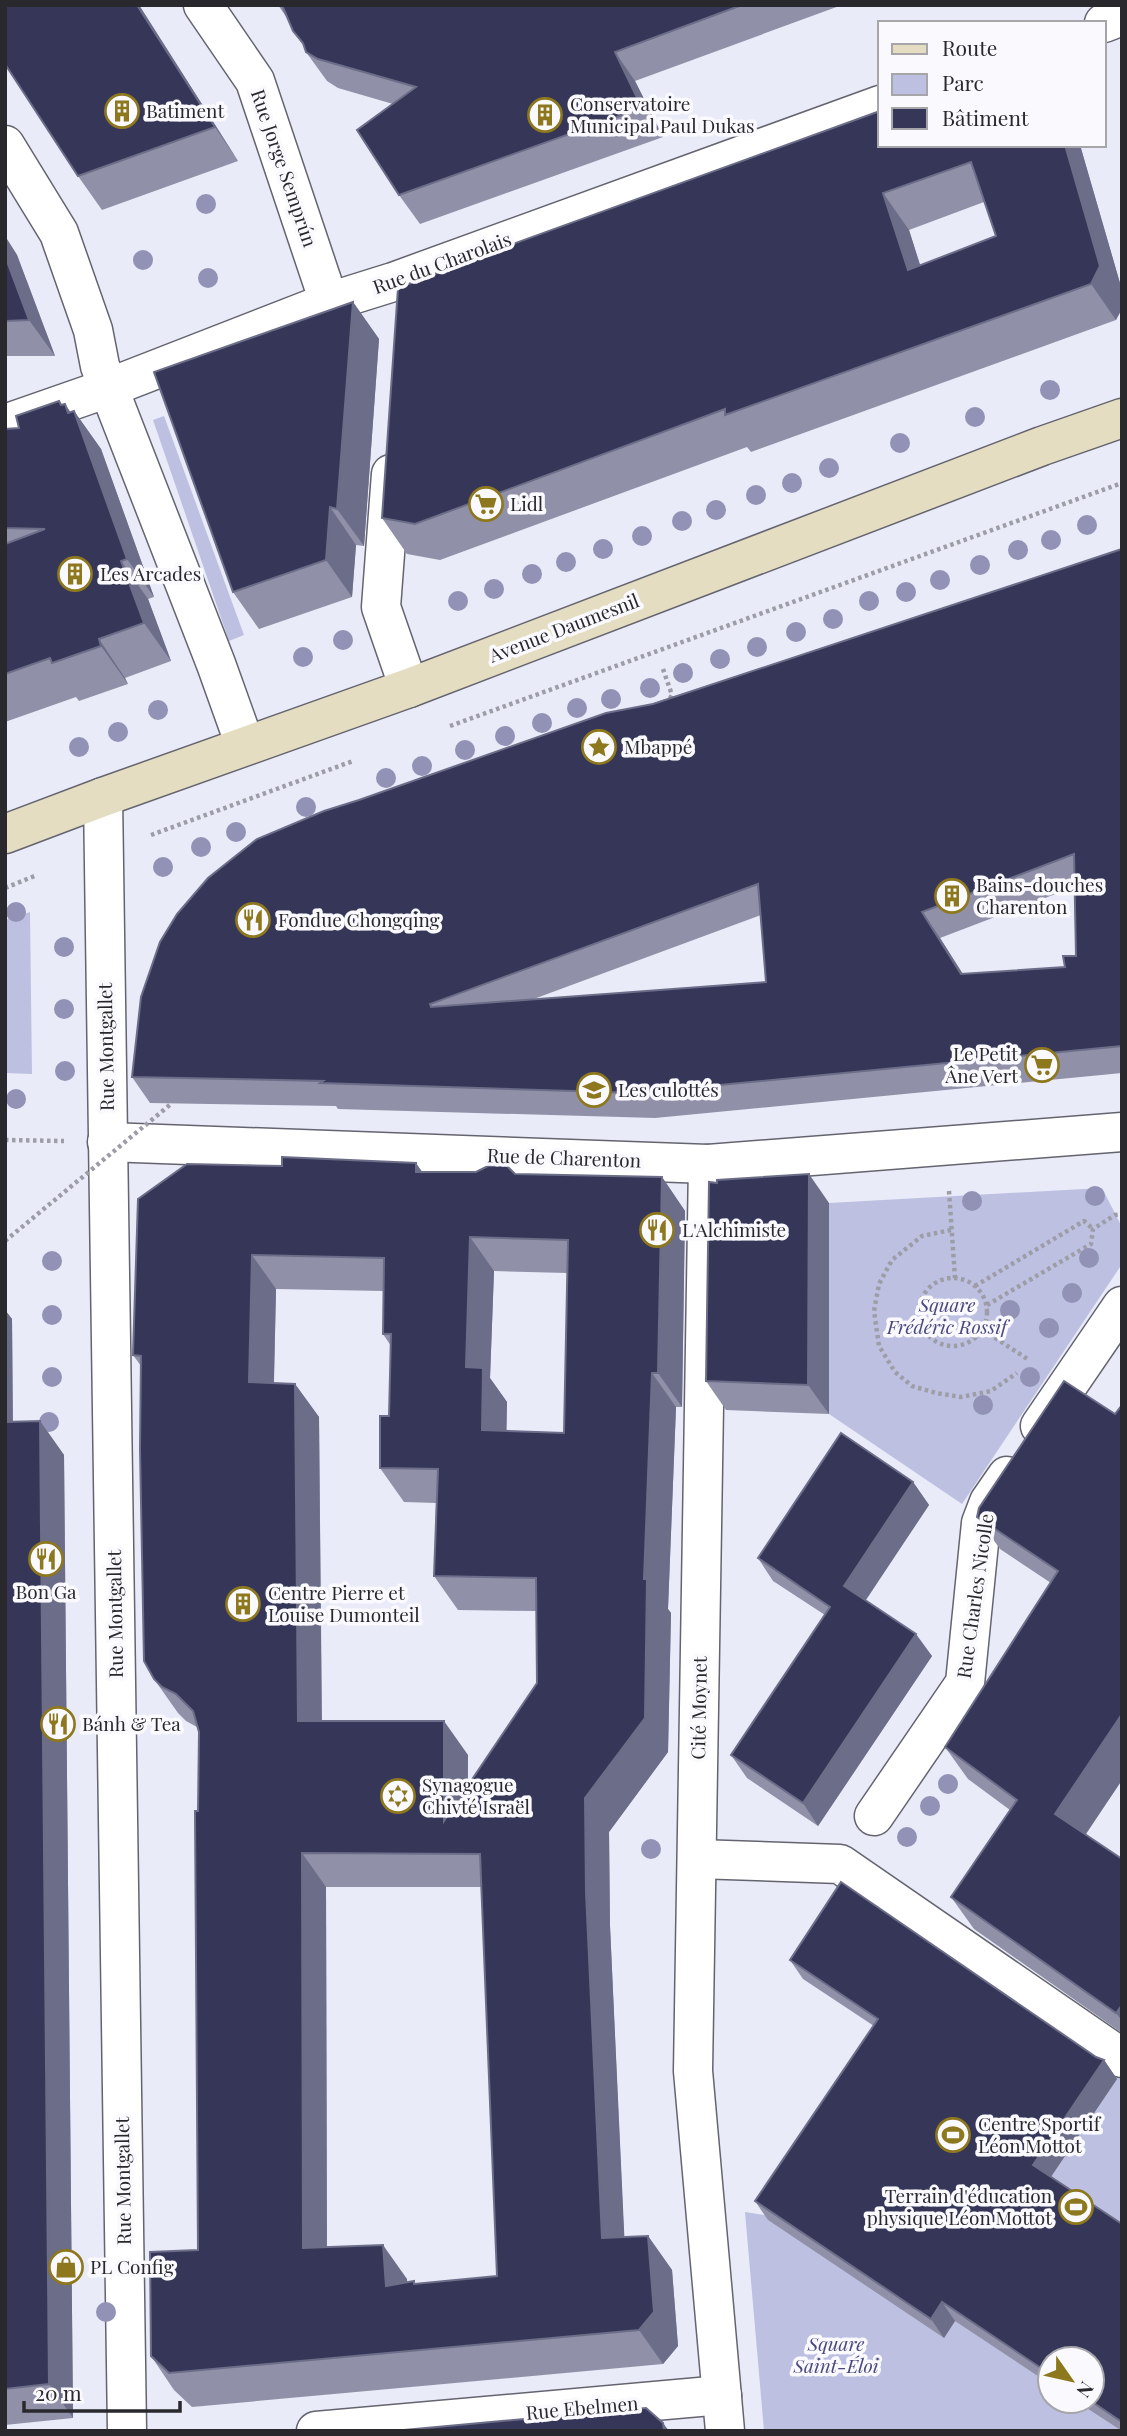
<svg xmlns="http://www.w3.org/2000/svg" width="1127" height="2436" font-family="'Playfair Display',serif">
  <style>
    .green { fill: #bec0e2; fill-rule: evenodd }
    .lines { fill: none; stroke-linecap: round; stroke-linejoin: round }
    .street-casing { stroke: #63646f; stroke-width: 41 }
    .secondary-casing { stroke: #63646f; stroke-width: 41 }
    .path { stroke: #9d9da7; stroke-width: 4.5; stroke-dasharray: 3.5 3.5; stroke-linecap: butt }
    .street { stroke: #fff; stroke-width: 38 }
    .secondary { stroke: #e4ddc1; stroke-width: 38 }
    .path-bridge { stroke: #9d9da7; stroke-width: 4.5; stroke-dasharray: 3.5 3.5; stroke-linecap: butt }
    .tree { fill: #9192b5 }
    .wall { fill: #9091a8; fill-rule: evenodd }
    .shaded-wall { fill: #6c6d88 }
    .building { fill: #363758; stroke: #6c6d88; stroke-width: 2; fill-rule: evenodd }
    .labels { text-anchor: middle; stroke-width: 7; stroke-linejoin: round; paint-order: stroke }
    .poi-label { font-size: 19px; fill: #28282d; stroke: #f9f9fe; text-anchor: start }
    .street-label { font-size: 19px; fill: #28282d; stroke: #f9f9fe }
    .park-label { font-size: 19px; font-style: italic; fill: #49497e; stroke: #f9f9fe }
  </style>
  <rect width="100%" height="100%" fill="#eaebf8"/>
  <!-- green -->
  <g class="green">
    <polygon points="164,416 244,635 229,641 153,420"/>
    <polygon points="30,912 32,1074 5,1073 5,920"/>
    <polygon points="1102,1188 1122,1227 1122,1264 962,1504 829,1414 829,1203"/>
    <path d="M 1119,2075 L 1122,2077 L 1122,2431 L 764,2431 L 745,2212 L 771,2216 L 769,2220 L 944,2337 ZM 1050,2359 L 1092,2359 L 1092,2401 L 1050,2401 Z"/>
  </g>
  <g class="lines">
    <!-- street casing -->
    <g class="street-casing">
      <g id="street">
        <polyline points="203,5 255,81 329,302"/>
        <polyline points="1104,23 1122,16"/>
        <polyline points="5,145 59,233 93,330 100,366 216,664 245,745"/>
        <polyline points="5,424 108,388 329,302 393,282 880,105"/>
        <polyline points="391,474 381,607 409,688"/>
        <polyline points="103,797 127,2431"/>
        <polyline points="107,1142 708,1164 1122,1132"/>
        <polyline points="708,1164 693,2071 725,2431"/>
        <polyline points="1040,1426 1122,1306"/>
        <polyline points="874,1816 965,1683 981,1523 989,1502 1007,1476"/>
        <polyline points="697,1859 840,1864 1122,2058"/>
        <polyline points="316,2431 722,2395"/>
      </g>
    </g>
    <!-- secondary casing -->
    <g class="secondary-casing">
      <polyline id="secondary" points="5,834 103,797 409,688 1042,446 1122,418"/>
    </g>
    <!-- path -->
    <g class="path">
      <polyline points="663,669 672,695 668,701"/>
      <polyline points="450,726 1122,483"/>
      <polyline points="151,835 353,761"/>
      <polyline points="5,888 37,875"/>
      <polyline points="5,1140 64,1141"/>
      <polyline points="949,1191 955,1278"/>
      <polyline points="951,1230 922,1236 892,1260 879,1284 874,1311 879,1346 895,1372 912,1386 936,1393 961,1397 991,1391 1017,1373"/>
      <circle cx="953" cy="1312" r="34"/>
      <polyline points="975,1286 1084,1221 1093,1229"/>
      <polyline points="987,1305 1091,1244 1093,1229 1115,1215 1122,1214"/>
      <polyline points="983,1330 1029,1360"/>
    </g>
    <!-- street -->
    <use href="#street" class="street"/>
    <!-- secondary -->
    <use href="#secondary" class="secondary"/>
    <!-- path-bridge -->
    <polyline class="path-bridge" points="5,1241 171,1104"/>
  </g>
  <!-- trees -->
  <g class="tree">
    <circle cx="206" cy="204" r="10"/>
    <circle cx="143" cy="260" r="10"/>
    <circle cx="208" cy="278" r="10"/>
    <circle cx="1050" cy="390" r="10"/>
    <circle cx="975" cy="417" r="10"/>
    <circle cx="900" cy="443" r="10"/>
    <circle cx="829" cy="468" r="10"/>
    <circle cx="792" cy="483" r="10"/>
    <circle cx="756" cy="495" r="10"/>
    <circle cx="716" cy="510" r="10"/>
    <circle cx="682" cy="521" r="10"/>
    <circle cx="1087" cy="525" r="10"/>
    <circle cx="642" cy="536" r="10"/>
    <circle cx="1051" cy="540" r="10"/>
    <circle cx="603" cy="549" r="10"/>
    <circle cx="1018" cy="550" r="10"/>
    <circle cx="566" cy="562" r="10"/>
    <circle cx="980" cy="565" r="10"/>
    <circle cx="532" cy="574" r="10"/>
    <circle cx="940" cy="580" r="10"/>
    <circle cx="494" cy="589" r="10"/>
    <circle cx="906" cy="592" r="10"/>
    <circle cx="458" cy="601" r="10"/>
    <circle cx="869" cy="601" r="10"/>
    <circle cx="833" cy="619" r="10"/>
    <circle cx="796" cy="632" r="10"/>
    <circle cx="343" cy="640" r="10"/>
    <circle cx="757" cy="647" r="10"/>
    <circle cx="303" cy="657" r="10"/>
    <circle cx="720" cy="659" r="10"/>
    <circle cx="683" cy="673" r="10"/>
    <circle cx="650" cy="688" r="10"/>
    <circle cx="611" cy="699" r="10"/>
    <circle cx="577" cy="708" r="10"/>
    <circle cx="158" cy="710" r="10"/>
    <circle cx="542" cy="723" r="10"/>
    <circle cx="118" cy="732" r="10"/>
    <circle cx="505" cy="736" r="10"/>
    <circle cx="79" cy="747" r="10"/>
    <circle cx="465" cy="750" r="10"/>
    <circle cx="422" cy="766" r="10"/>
    <circle cx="386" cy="778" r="10"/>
    <circle cx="306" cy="807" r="10"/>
    <circle cx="236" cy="832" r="10"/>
    <circle cx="201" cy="847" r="10"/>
    <circle cx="163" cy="867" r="10"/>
    <circle cx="16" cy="912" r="10"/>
    <circle cx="64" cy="947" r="10"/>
    <circle cx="64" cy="1009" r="10"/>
    <circle cx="65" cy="1071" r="10"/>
    <circle cx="16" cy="1099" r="10"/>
    <circle cx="1095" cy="1196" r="10"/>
    <circle cx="972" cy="1201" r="10"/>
    <circle cx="1089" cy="1258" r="10"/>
    <circle cx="52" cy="1261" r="10"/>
    <circle cx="1072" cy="1293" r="10"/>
    <circle cx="1010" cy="1310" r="10"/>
    <circle cx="52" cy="1315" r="10"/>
    <circle cx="1049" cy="1328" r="10"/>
    <circle cx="52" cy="1377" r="10"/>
    <circle cx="1030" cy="1377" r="10"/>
    <circle cx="983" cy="1405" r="10"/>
    <circle cx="49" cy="1422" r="10"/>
    <circle cx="948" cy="1784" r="10"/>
    <circle cx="930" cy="1806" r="10"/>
    <circle cx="907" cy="1837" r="10"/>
    <circle cx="651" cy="1849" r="10"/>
    <circle cx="106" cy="2312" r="10"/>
  </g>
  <!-- wall -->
  <g class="wall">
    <polygon points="5,5 139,5 238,161 102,210 78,176"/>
    <polygon points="278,5 842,5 635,81 663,137 420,224 399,195 393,104 338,88 327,81 306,52 305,48 293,31 287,18"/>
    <path d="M 880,145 L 1080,145 L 1122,290 L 1116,320 L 751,452 L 747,447 L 440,560 L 407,554 L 382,518 ZM 984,202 L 996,236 L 920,265 L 909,230 Z"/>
    <polygon points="5,236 17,255 55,356 5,356"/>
    <polygon points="353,302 379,339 364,546 356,545 352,597 259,629 233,592"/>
    <polygon points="59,401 62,405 65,404 70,412 74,411 101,449 154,597 148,599 171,661 125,678 128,684 79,701 76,697 5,722 5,429 19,428"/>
    <path d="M 1122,549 L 1122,1073 L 655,1118 L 338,1109 L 336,1106 L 150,1103 L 132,1077 L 359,800 ZM 1074,887 L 1076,956 L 1065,967 L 963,974 L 940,938 ZM 761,915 L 766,982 L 531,1000 Z"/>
    <path d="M 422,1172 L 662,1177 L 685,1211 L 682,1407 L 676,1407 L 668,1609 L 671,1613 L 668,1752 L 609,1832 L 610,1926 L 624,2237 L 648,2236 L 672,2270 L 678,2346 L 663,2364 L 192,2407 L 174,2390 L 151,2356 L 198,2250 L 199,1732 L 197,1727 L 186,1721 L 178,1713 L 154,1679 L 141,1366 L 133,1355 L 138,1199 ZM 494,1271 L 567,1273 L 564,1433 L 506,1431 L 507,1402 L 490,1378 ZM 276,1289 L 384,1291 L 383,1334 L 391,1346 L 389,1416 L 380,1468 L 404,1502 L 436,1503 L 434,1576 L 458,1610 L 537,1611 L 537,1683 L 468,1785 L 468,1755 L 322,1721 L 319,1417 L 295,1384 L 274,1383 ZM 326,1887 L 482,1887 L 497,2276 L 416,2284 L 414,2281 L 407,2282 L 407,2279 L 327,2247 Z"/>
    <polygon points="829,1203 829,1414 726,1410 706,1381"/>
    <polygon points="5,1310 12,1319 13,1422 40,1421 64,1455 73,2418 5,2425"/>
    <polygon points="1122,1405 1122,1780 1085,1834 1122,1859 1122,2033 974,1929 951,1897 1010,1810 968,1779 945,1747 1051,1583 1000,1549 977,1517 1115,1414"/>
    <polygon points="913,1482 929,1505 865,1600 932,1656 818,1826 747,1778 731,1755 825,1615 773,1581 758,1558"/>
    <polygon points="790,1960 1104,2060 1117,2079 1051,2177 1122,2224 1122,2431 1076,2401 1092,2401 1050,2359 1050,2384 955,2321 944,2338 768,2220 755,2201 874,2026 803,1979"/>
  </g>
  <!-- shaded-wall -->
  <g class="shaded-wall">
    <polygon points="137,5 139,5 238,161 215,127"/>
    <polygon points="615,52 635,81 663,137 642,108"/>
    <polygon points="1065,145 1080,145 1122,290 1122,309 1116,320 1091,284"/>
    <polygon points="883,193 909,230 933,306 908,270"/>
    <polygon points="5,236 17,255 55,356 29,320 5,256"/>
    <polygon points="353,302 379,339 364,546 337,509"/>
    <polygon points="59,401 83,435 68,413 65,404 79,425 74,411 101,449 154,597 127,559"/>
    <polygon points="330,507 356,545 352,597 326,560"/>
    <polygon points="121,561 148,599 171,661 144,623"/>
    <polygon points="99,639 125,678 128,684 101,646"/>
    <polygon points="922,912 940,938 979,1000 961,974"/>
    <polygon points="416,1163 440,1197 416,1172"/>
    <polygon points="809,1174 829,1203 829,1414 808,1385"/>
    <polygon points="662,1177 685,1211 682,1407 658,1373"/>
    <polygon points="470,1237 494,1271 490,1378 507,1402 506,1464 482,1430 466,1367"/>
    <polygon points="252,1255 276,1289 273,1416 249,1382"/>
    <polygon points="5,1310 12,1319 13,1456 5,1445"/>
    <polygon points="652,1373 676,1407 668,1609 671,1613 668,1752 609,1832 610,1926 626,2272 602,2238 586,1892 585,1798 644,1579"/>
    <polygon points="295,1384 319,1417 322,1755 298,1721"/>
    <polygon points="40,1421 64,1455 73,2418 49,2384"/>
    <polygon points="913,1482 929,1505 860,1609 844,1586"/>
    <polygon points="916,1634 932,1656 818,1826 803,1803"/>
    <polygon points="1122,1714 1122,1780 1078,1846 1055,1814"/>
    <polygon points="444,1721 468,1755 467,1855 444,1821"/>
    <polygon points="302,1853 326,1887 327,2282 303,2248"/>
    <polygon points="1122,2005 1122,2021 1116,2013"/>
    <polygon points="1104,2060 1117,2079 1046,2184 1033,2165"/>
    <polygon points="648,2236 672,2270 678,2346 663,2364 639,2330"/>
    <polygon points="383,2245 407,2279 410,2320 386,2286"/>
    <polygon points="942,2302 955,2321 944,2338 931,2319"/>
    <polygon points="663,2423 669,2431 664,2431"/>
  </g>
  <!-- building -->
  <g class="building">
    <polygon points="5,5 137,5 215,127 78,176 5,64"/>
    <polygon points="282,5 742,5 615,52 642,108 399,195 357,130 416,87 318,59 306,52 303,43 293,31"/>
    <path d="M 880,111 L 880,145 L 1065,145 L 1100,266 L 1091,284 L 725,415 L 725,409 L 415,524 L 382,518 L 398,288 L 499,249 ZM 971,162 L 996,236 L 908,270 L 883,193 Z"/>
    <polygon points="5,256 29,320 5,321"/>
    <polygon points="353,302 337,509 330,507 326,560 233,592 154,372"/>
    <polygon points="59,401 61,405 65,404 68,413 74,411 127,559 121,561 144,623 99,639 101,646 52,663 50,658 5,674 5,544 45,529 5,528 5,429 19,428 16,416"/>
    <path d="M 1122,549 L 1122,1046 L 637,1093 L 320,1083 L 323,1081 L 132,1077 L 141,997 L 160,942 L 177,914 L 208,878 L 257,839 L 324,811 L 359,800 L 606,713 L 653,704 ZM 1074,854 L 1076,956 L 1063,956 L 1065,967 L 961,974 L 922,912 ZM 758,884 L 766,982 L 431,1007 L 430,1004 Z"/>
    <path d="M 282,1157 L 416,1163 L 416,1172 L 476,1172 L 488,1166 L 507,1166 L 515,1174 L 662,1177 L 658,1373 L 652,1373 L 644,1579 L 647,1579 L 645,1718 L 585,1798 L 586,1892 L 602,2238 L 648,2236 L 654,2312 L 639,2330 L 169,2373 L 151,2356 L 150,2252 L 198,2250 L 195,1811 L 198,1811 L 199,1732 L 193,1711 L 176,1694 L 162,1687 L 154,1679 L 144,1661 L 140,1449 L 141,1356 L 133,1355 L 138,1199 L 187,1164 L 282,1166 ZM 470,1237 L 568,1240 L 564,1433 L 482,1430 L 483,1368 L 466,1367 ZM 252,1255 L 384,1258 L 383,1334 L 391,1334 L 389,1416 L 380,1416 L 380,1468 L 438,1469 L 434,1576 L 536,1578 L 537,1683 L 444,1821 L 444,1721 L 298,1721 L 295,1384 L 249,1382 ZM 302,1853 L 480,1854 L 497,2276 L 414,2284 L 414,2281 L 386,2286 L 383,2245 L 303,2248 Z"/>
    <polygon points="809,1174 808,1385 706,1381 709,1182 717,1183 717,1180"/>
    <polygon points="1064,1381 1115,1414 1122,1405 1122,1714 1055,1814 1122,1859 1122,2005 1116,2013 951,1897 1017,1800 945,1747 1058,1571 977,1517 979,1508"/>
    <polygon points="40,1421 49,2384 5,2389 5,1422"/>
    <polygon points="841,1433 913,1482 844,1586 916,1634 803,1803 731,1755 830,1607 758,1558"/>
    <polygon points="841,1882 1096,2057 1104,2060 1033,2165 1122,2224 1122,2422 1091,2401 1092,2401 1092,2359 1050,2359 1050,2374 942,2302 931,2319 755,2201 878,2019 790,1960"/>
    <polygon points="646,2408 663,2423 664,2431 393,2431"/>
  </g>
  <!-- icons -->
  <defs>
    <g id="building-ring" transform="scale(1.75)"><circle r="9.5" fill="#f9f9fe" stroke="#8d781d" stroke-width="1.5"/><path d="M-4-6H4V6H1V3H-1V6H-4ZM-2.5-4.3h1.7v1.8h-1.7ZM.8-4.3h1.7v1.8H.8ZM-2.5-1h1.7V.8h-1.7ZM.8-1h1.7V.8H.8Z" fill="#8d781d"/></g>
    <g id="supermarket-ring" transform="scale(1.75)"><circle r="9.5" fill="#f9f9fe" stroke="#8d781d" stroke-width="1.5"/><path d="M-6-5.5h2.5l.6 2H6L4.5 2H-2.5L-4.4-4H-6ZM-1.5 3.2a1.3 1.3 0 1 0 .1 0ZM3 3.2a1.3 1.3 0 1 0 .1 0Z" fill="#8d781d"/></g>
    <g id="sight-ring" transform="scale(1.75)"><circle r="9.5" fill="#f9f9fe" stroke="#8d781d" stroke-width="1.5"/><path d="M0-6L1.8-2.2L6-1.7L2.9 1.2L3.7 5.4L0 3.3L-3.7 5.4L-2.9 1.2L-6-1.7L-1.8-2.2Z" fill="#8d781d"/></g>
    <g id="restaurant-ring" transform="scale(1.75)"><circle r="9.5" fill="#f9f9fe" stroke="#8d781d" stroke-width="1.5"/><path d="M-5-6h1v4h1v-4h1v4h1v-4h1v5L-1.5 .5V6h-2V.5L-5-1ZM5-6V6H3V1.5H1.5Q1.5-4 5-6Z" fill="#8d781d"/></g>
    <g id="school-ring" transform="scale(1.75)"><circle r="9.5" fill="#f9f9fe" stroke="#8d781d" stroke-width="1.5"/><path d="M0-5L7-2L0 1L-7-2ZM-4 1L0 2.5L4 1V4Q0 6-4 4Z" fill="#8d781d"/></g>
    <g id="synagogue-ring" transform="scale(1.75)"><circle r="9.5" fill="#f9f9fe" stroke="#8d781d" stroke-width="1.5"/><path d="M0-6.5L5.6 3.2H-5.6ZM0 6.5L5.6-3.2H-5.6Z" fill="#8d781d"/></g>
    <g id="stadium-ring" transform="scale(1.75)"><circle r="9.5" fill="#f9f9fe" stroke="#8d781d" stroke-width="1.5"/><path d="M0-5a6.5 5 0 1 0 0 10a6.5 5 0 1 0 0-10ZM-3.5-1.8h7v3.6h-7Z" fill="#8d781d"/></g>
    <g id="shop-ring" transform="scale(1.75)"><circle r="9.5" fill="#f9f9fe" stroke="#8d781d" stroke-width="1.5"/><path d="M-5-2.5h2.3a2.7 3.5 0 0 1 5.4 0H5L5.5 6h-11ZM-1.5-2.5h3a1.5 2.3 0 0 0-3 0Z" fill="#8d781d"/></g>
  </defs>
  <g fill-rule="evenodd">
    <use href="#building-ring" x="122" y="111"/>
    <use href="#building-ring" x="545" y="115"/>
    <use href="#supermarket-ring" x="486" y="504"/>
    <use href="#building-ring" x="75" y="574"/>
    <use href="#sight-ring" x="599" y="747"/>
    <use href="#building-ring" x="952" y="896"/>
    <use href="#restaurant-ring" x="253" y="920"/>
    <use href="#supermarket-ring" x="1042" y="1065"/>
    <use href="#school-ring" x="594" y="1090"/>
    <use href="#restaurant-ring" x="657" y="1230"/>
    <use href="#restaurant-ring" x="46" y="1559"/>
    <use href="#building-ring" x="243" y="1604"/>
    <use href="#restaurant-ring" x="58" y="1724"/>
    <use href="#synagogue-ring" x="398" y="1796"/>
    <use href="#stadium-ring" x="953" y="2135"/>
    <use href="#stadium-ring" x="1076" y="2207"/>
    <use href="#shop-ring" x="66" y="2267"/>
  </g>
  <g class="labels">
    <!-- poi labels -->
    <g class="poi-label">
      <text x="570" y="111">Conservatoire<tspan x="570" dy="22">Municipal Paul Dukas</tspan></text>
      <text x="146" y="118">Batiment</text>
      <text x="510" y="511">Lidl</text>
      <text x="100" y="581">Les Arcades</text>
      <text x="624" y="754">Mbappé</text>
      <text x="976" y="892">Bains-douches<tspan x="976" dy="22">Charenton</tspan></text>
      <text x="278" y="927">Fondue Chongqing</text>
      <text x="1018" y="1061" text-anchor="end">Le Petit<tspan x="1018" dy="22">Âne Vert</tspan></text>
      <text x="618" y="1097">Les culottés</text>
      <text x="682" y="1237">L'Alchimiste</text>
      <text x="46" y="1599" text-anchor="middle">Bon Ga</text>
      <text x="268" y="1600">Centre Pierre et<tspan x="268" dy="22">Louise Dumonteil</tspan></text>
      <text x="82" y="1731">Bánh &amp; Tea</text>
      <text x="422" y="1792">Synagogue<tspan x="422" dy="22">Chivté Israël</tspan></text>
      <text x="978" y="2131">Centre Sportif<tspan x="978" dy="22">Léon Mottot</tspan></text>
      <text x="1052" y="2203" text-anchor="end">Terrain d'éducation<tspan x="1052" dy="22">physique Léon Mottot</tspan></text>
      <text x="90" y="2274">PL Config</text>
    </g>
    <!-- street labels -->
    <g class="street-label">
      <text transform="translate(284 168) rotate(71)" y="7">Rue Jorge Semprún</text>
      <text transform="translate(442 263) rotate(-20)" y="7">Rue du Charolais</text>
      <text transform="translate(564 628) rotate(-21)" y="7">Avenue Daumesnil</text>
      <text transform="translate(106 1047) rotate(-91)" y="7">Rue Montgallet</text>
      <text transform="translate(564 1158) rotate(2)" y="7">Rue de Charenton</text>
      <text transform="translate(975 1596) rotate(-82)" y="7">Rue Charles Nicolle</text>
      <text transform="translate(115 1614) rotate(-91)" y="7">Rue Montgallet</text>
      <text transform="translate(699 1708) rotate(-89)" y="7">Cité Moynet</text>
      <text transform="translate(123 2181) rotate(-91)" y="7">Rue Montgallet</text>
      <text transform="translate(582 2408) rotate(-5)" y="7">Rue Ebelmen</text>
    </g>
    <!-- park labels -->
    <g class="park-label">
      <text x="947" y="1312">Square<tspan x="947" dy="22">Frédéric Rossif</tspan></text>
      <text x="836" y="2351">Square<tspan x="836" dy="22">Saint-Éloi</tspan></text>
    </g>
  </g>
  <!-- border -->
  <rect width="1127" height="2436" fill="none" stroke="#28282d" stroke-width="14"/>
  <!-- legend -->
  <rect x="878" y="21" width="228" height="126" fill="#f9f9fe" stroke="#a5a5aa" stroke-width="2"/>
  <rect x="892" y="44" width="35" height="10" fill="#e4ddc1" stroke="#a5a5aa" stroke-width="2"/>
  <text x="942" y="56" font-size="21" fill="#28282d">Route</text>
  <rect x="892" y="74" width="35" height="21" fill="#bec0e2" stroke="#a5a5aa" stroke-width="2"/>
  <text x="942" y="91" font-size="21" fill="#28282d">Parc</text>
  <rect x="892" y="108" width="35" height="21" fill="#363758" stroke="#a5a5aa" stroke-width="2"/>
  <text x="942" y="126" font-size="21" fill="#28282d">Bâtiment</text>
  <!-- north arrow -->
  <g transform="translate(1071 2380) rotate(124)"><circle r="33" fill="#f9f9fe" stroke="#a5a5aa" stroke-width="2"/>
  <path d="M0-5L12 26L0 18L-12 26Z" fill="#8d781d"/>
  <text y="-10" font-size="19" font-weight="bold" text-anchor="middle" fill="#28282d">N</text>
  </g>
  <!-- scale -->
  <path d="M24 2401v10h156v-10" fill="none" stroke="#28282d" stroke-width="3.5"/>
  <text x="35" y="2401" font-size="21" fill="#28282d" stroke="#f9f9fe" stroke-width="5" paint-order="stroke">20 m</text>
</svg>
